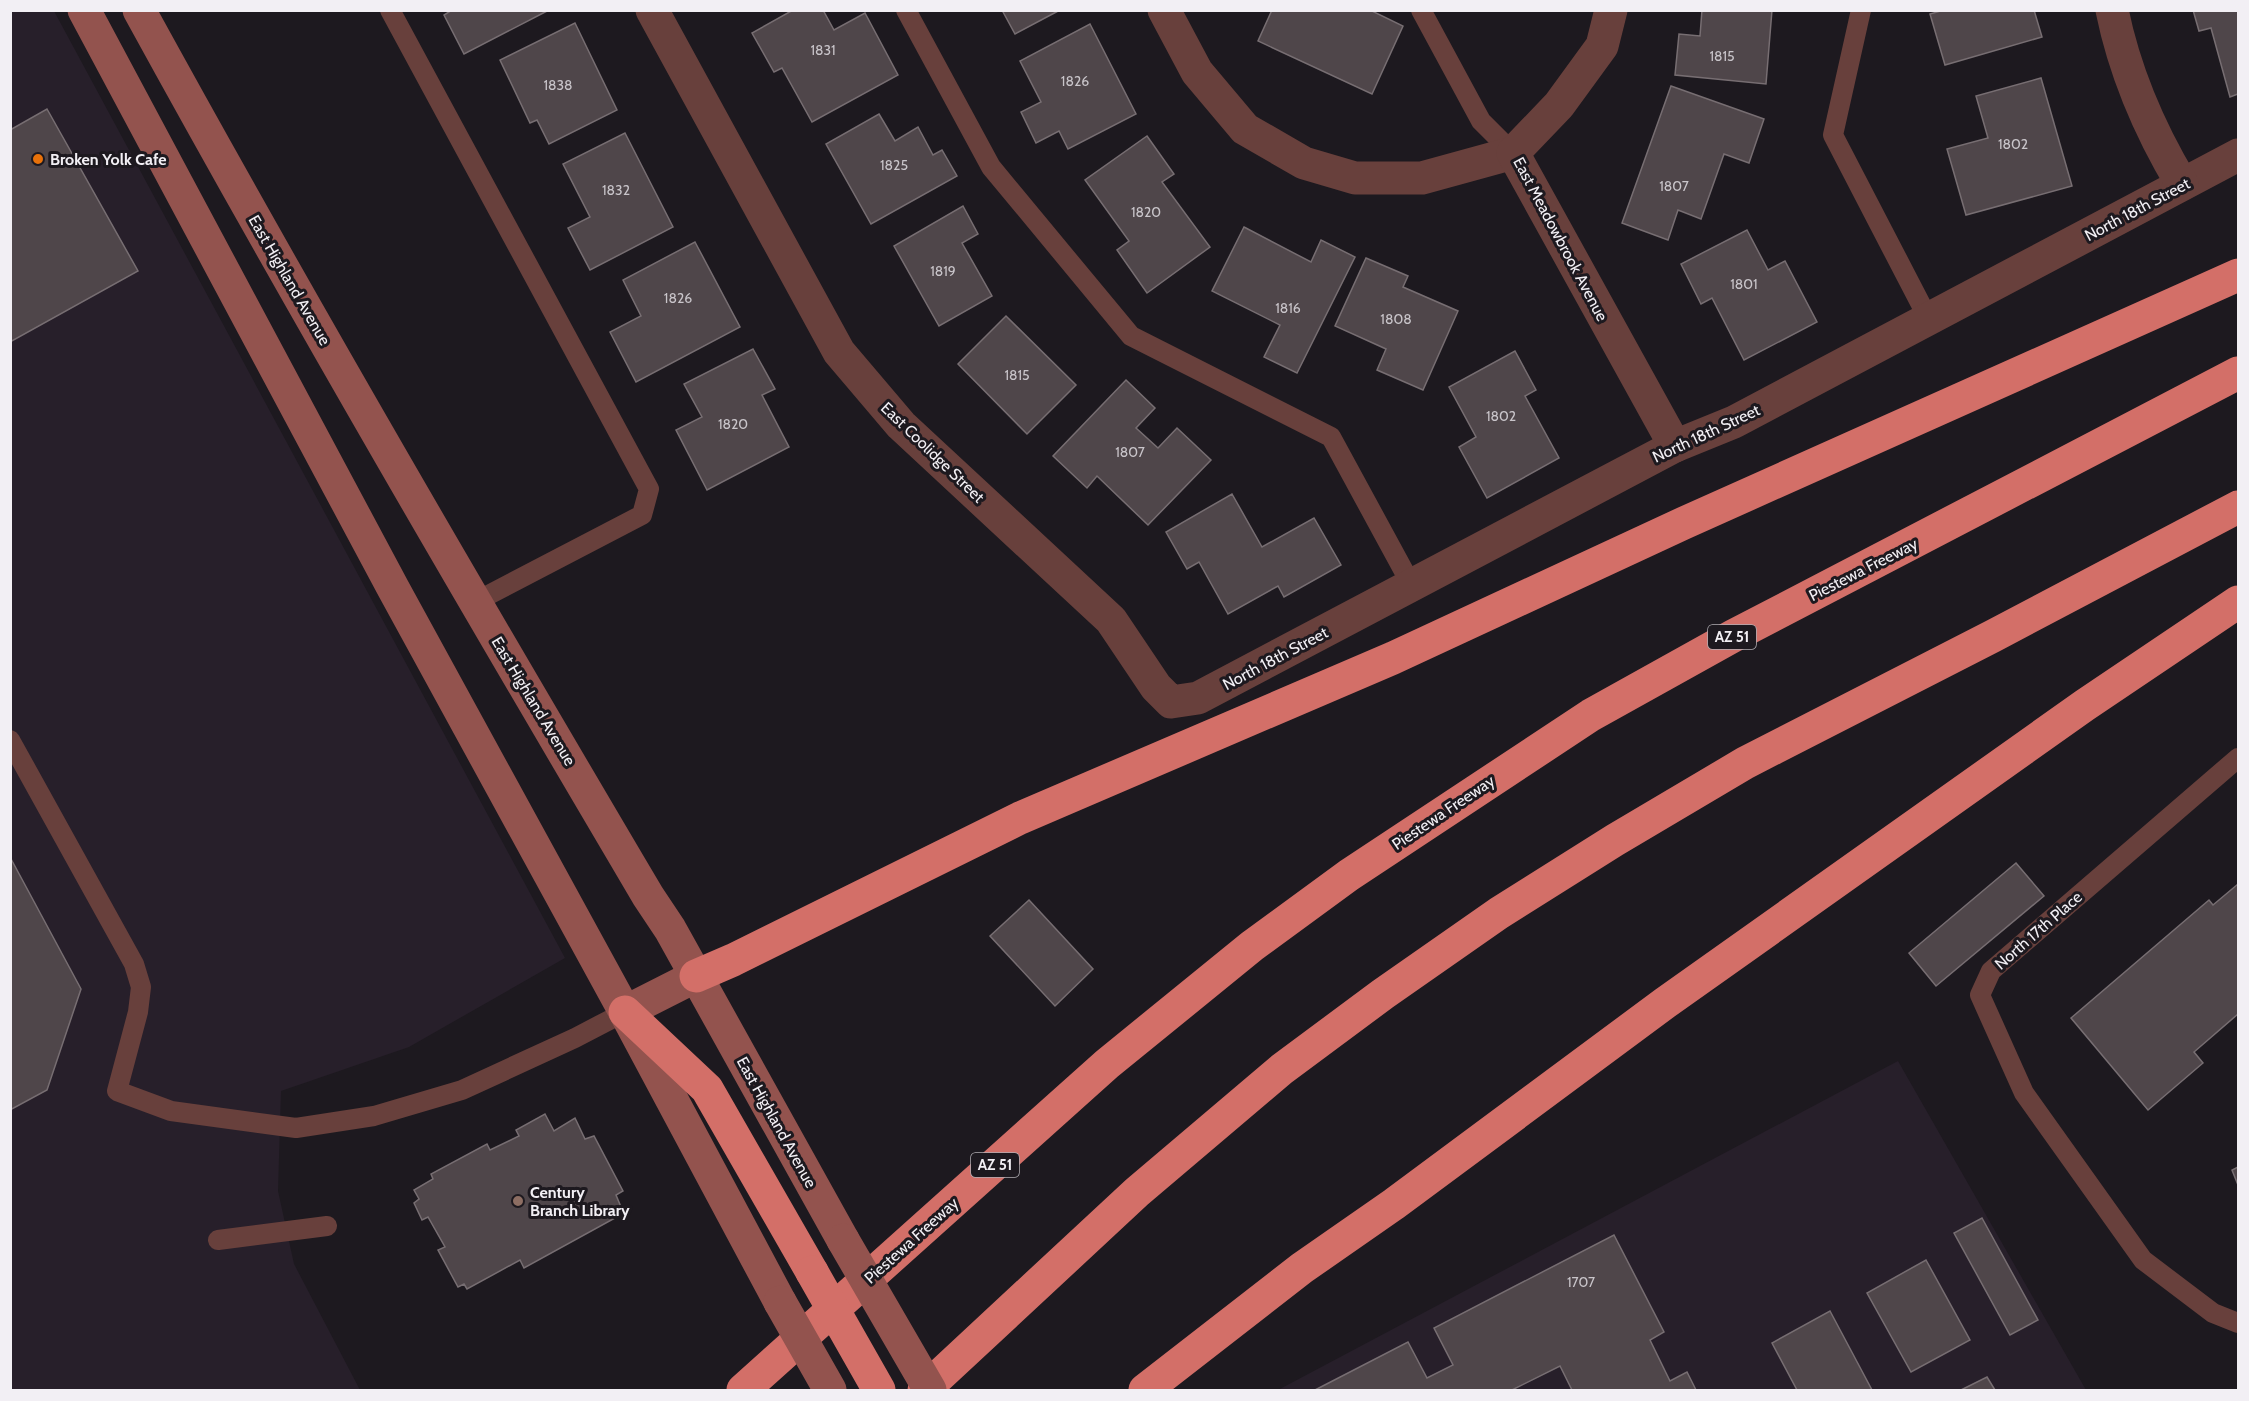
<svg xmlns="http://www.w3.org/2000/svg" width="2249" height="1401" font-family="Cabin,sans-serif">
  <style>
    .built { fill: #271f2a }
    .building { fill: #4f464a; stroke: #776e72; stroke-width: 1.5 }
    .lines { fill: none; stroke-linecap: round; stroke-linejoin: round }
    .lane { stroke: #68403c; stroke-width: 20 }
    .street { stroke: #68403c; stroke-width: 33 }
    .secondary { stroke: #93534e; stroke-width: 33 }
    .highway { stroke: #d36f68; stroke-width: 33 }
    .secondary-bridge { stroke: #93534e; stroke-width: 33 }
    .highway-bridge { stroke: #d36f68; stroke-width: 33 }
    .food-dot { fill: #e8710a; stroke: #1d191f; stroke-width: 2 }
    .education-dot { fill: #8d6e63; stroke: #1d191f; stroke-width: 2 }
    .labels { text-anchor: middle; stroke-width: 6; stroke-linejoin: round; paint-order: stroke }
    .number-label { font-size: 14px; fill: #c9c5ca }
    .shield { fill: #1d191f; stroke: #b2afb4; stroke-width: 1.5 }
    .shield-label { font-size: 15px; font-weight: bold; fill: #f2eff4 }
    .poi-label { font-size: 16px; font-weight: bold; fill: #f2eff4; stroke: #1d191f; text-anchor: start }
    .street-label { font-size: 16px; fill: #f2eff4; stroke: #1d191f }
  </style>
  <rect width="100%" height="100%" fill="#1d191f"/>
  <!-- built -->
  <g class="built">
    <polygon points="10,11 54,11 565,958 409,1047 281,1091 278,1191 294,1264 360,1390 11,1390"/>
    <polygon points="1898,1061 2086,1390 1278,1390"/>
  </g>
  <!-- building -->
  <g class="building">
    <polygon points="452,10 549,10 464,54 444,15"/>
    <polygon points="793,10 823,10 834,30 865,13 898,75 812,122 782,68 774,72 752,33"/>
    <polygon points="1002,10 1060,10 1015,34"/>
    <polygon points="1272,10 1370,10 1403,26 1372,94 1258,41"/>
    <polygon points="1702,10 1772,10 1766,84 1675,75 1679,34 1700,36"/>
    <polygon points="1944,10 2034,10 2042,37 1945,65 1930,14"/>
    <polygon points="2193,10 2238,10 2238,94 2230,97 2211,28 2199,31"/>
    <polygon points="575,23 617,110 549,144 537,120 530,123 500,60"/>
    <polygon points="1090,24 1136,114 1068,149 1059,131 1036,143 1021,112 1041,102 1020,61"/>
    <polygon points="2041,78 2072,186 1966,215 1947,149 1988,138 1976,96"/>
    <polygon points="1671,86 1764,119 1749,163 1724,154 1701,219 1678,210 1668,240 1622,223"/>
    <polygon points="47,109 138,271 10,342 10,130"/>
    <polygon points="879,114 895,141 918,127 933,155 942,150 957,176 871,224 826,144"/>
    <polygon points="625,133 673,227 590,270 568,228 590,217 563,164"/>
    <polygon points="1147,136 1174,174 1162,182 1210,247 1147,293 1117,250 1129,241 1085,180"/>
    <polygon points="963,206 978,234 962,243 992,296 939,326 894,246"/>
    <polygon points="1244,227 1311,262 1321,240 1355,257 1297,373 1264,357 1280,325 1212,291"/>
    <polygon points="1747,230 1768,270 1785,261 1817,322 1744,360 1712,298 1701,304 1681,264"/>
    <polygon points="695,242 740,327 636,382 610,332 641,316 623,280"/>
    <polygon points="1366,258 1408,276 1403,287 1458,311 1423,390 1377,370 1386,349 1335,326"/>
    <polygon points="1006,316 1076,385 1027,434 958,364"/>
    <polygon points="753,349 775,389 762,395 789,447 707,490 676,430 702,417 684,384"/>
    <polygon points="1515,351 1536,390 1525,396 1559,458 1487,498 1459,447 1476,437 1449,387"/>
    <polygon points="1126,380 1155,408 1136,428 1158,448 1177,428 1211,460 1148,525 1097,476 1087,488 1053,456"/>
    <polygon points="1232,494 1262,547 1314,518 1341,565 1284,597 1278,586 1228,614 1199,562 1187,569 1166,532"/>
    <polygon points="10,857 81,989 47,1090 10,1110"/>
    <polygon points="2016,863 2044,896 1936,986 1909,953"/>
    <polygon points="2238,884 2238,1014 2194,1052 2203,1063 2148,1110 2071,1018 2209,900 2213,905"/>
    <polygon points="1029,900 1093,969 1055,1006 990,936"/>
    <polygon points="545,1114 554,1131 575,1118 585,1139 594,1136 623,1191 616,1195 621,1207 611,1213 615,1218 524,1268 520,1260 467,1289 464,1284 458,1287 438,1250 445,1247 428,1217 422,1220 414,1203 419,1199 414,1190 433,1179 431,1174 487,1144 490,1150 519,1136 516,1130"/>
    <polygon points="2238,1167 2238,1185 2232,1170"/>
    <polygon points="1982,1218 2038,1320 2010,1335 1954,1233"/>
    <polygon points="1614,1235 1664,1332 1650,1340 1670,1381 1687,1372 1696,1390 1572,1390 1560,1366 1512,1390 1315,1390 1408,1342 1427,1378 1453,1365 1434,1328"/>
    <polygon points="1926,1260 1970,1340 1911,1372 1867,1293"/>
    <polygon points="1830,1311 1872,1390 1797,1390 1772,1343"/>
    <polygon points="1987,1377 1995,1390 1961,1390"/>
  </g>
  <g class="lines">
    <!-- lane -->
    <g class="lane">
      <polyline points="390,10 649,489 642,515 475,602"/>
      <polyline points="906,10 991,167 1131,336 1331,437 1412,586"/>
      <polyline points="1421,10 1481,121 1513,153"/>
      <polyline points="1861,10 1833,135 1929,320"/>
      <polyline points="10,740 134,964 141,987 138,1012 117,1091 171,1111 296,1128 374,1116 462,1090 575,1038 625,1012"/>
      <polyline points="2238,758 1991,971 1980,995 2024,1093 2143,1260 2213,1313 2238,1323"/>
      <polyline points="218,1240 327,1226"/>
    </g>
    <!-- street -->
    <g class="street">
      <polyline points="652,10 839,352 901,425 1111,620 1156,687 1171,702 1198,698 1675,446 1734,422 2238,155"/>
      <polyline points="1164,10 1197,72 1245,129 1304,163 1355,178 1422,178 1513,153"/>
      <polyline points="1611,10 1602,46 1559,105 1513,153 1675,446"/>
      <path d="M 2112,10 C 2125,74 2149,129 2182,184"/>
    </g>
    <!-- secondary -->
    <g class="secondary">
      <polyline points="84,10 393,588 625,1012 780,1302"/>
      <path d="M 139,10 C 303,309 475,603 648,896 L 670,929 L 843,1240"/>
      <polyline points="625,1012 696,976"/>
    </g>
    <!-- highway -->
    <g class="highway">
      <polyline points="696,976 733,960 1020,818 1393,658 1684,523 2238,275"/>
      <polyline points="625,1012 707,1089 812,1272"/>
      <polyline points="743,1390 1107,1064 1252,946 1349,875 1591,715 1733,636 2238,373"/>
      <polyline points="924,1390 1137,1192 1282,1069 1383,994 1499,913 1615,840 1745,763 1993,636 2238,507"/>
      <polyline points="1145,1390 1302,1268 1394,1204 1665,1003 2085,705 2238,602"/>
    </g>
    <!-- secondary-bridge -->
    <g class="secondary-bridge">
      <polyline points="843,1240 930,1390"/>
      <polyline points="780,1302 830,1390"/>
    </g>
    <!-- highway-bridge -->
    <polyline class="highway-bridge" points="812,1272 879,1390"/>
  </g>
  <!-- markers -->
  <circle class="food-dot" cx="38" cy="159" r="6"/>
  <circle class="education-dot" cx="518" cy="1201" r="6"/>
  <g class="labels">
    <!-- number labels -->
    <g class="number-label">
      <text x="823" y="55">1831</text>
      <text x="1722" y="61">1815</text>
      <text x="1075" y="86">1826</text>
      <text x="558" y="90">1838</text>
      <text x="2013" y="149">1802</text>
      <text x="894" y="170">1825</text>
      <text x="1674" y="191">1807</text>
      <text x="616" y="195">1832</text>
      <text x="1146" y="217">1820</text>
      <text x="943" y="276">1819</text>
      <text x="1744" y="289">1801</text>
      <text x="678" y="303">1826</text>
      <text x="1288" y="313">1816</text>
      <text x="1396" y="324">1808</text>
      <text x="1017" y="380">1815</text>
      <text x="1501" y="421">1802</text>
      <text x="733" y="429">1820</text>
      <text x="1130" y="457">1807</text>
      <text x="1581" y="1287">1707</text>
    </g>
    <!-- shield labels -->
    <g class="shield">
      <rect x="1708" y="625" width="48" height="24" rx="4.5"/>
      <rect x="971" y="1153" width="48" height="24" rx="4.5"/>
    </g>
    <g class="shield-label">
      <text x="1732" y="642">AZ 51</text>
      <text x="995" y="1170">AZ 51</text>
    </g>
    <!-- poi labels -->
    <g class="poi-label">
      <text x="50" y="165">Broken Yolk Cafe</text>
      <text x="530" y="1198">Century<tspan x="530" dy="18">Branch Library</tspan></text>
    </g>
    <!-- street labels -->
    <g class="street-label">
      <text transform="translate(2137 209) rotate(-28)" y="6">North 18th Street</text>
      <text transform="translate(1561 239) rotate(62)" y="6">East Meadowbrook Avenue</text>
      <text transform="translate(290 280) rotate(60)" y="6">East Highland Avenue</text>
      <text transform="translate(1706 433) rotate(-25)" y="6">North 18th Street</text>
      <text transform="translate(933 452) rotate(44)" y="6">East Coolidge Street</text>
      <text transform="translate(1863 569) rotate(-27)" y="6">Piestewa Freeway</text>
      <text transform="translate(1275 658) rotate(-28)" y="6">North 18th Street</text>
      <text transform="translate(534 701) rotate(59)" y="6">East Highland Avenue</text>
      <text transform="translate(1443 812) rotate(-34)" y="6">Piestewa Freeway</text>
      <text transform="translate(2038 930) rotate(-41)" y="6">North 17th Place</text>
      <text transform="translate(777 1122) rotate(61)" y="6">East Highland Avenue</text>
      <text transform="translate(911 1240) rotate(-42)" y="6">Piestewa Freeway</text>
    </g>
  </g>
  <!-- border -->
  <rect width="2249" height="1401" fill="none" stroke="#f2eff4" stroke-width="24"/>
</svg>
